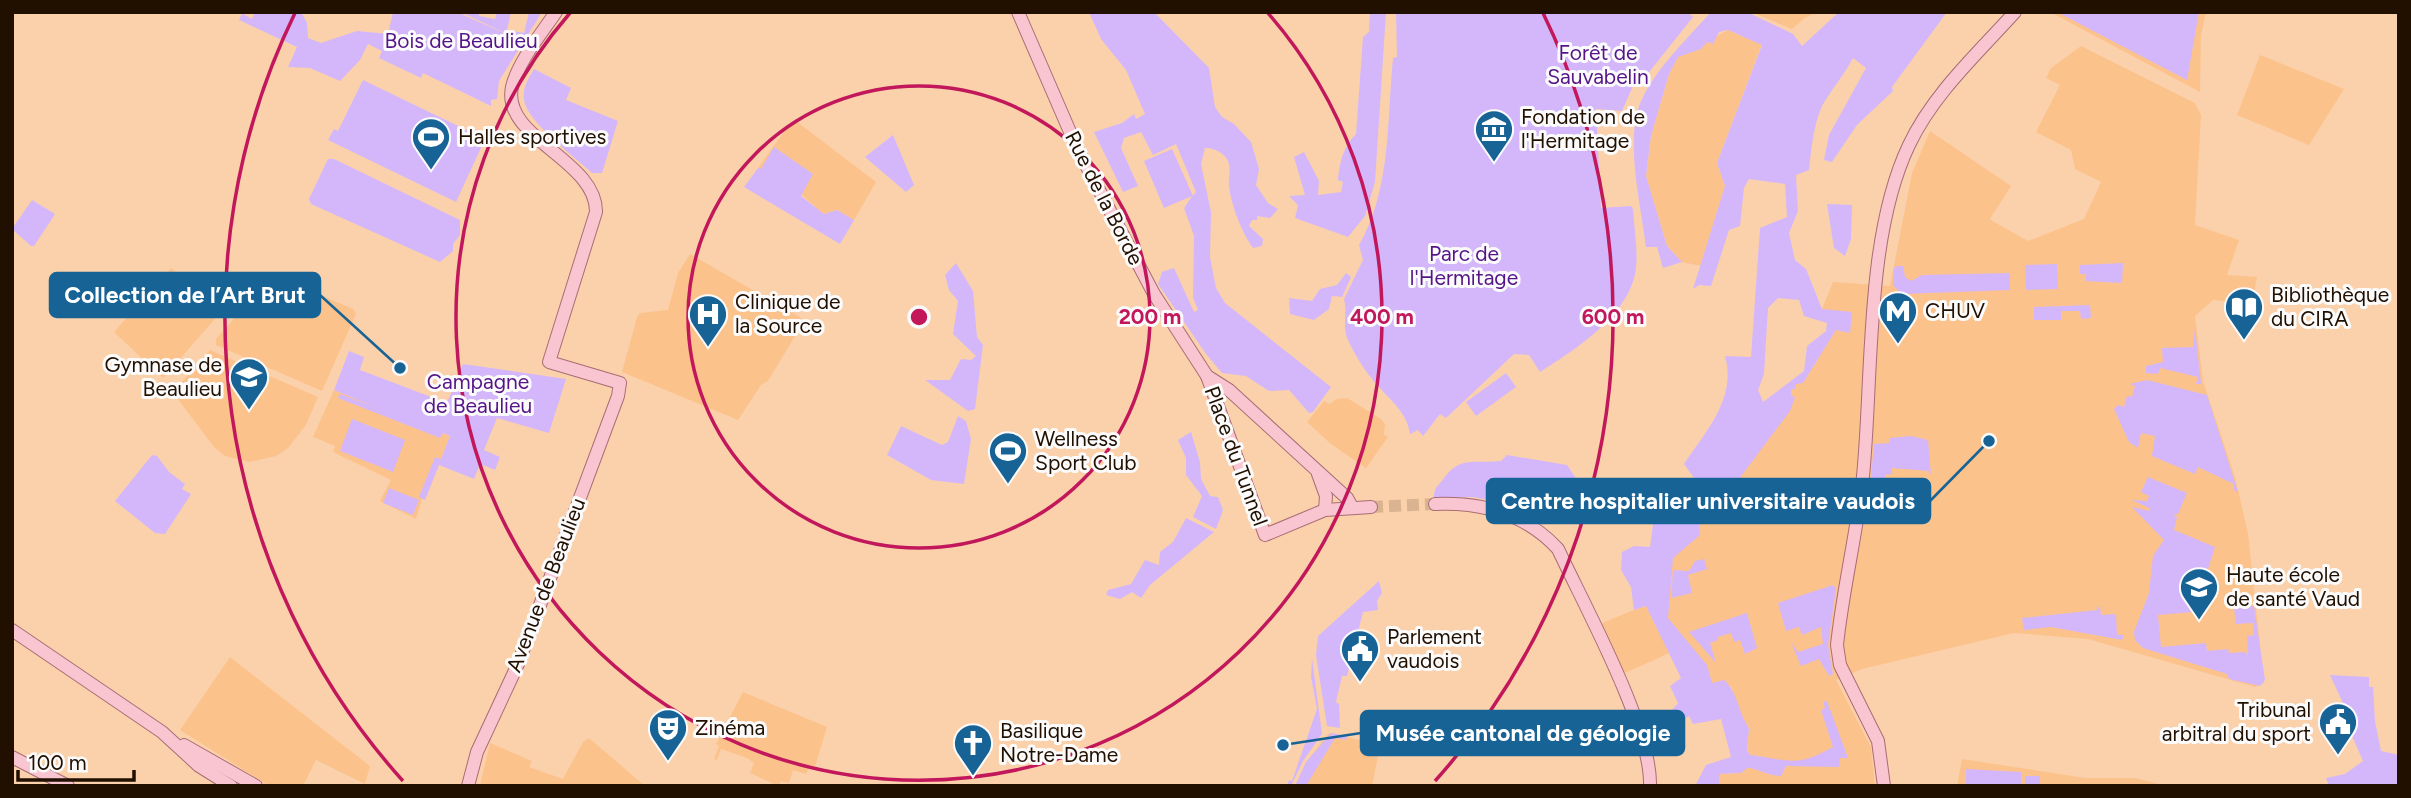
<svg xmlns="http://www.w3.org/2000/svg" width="2411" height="798" font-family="Figtree,sans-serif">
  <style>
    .built { fill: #fcc28c }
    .green { fill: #d4b7fb; fill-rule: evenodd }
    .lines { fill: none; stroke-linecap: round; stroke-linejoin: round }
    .major-tunnel { stroke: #dab491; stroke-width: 12; stroke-dasharray: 12 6; stroke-linecap: butt }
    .major-casing { stroke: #aa6c74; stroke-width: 14 }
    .major { stroke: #f8c5d1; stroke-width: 12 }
    .ring { fill: none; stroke: #c2185b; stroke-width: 3.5 }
    .labels { text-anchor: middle; stroke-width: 6; stroke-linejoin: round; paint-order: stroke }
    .park-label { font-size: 21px; fill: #551488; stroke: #fbfbfb }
    .poi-label { font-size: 21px; fill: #210f00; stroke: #fbfbfb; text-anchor: start }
    .street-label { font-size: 21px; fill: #210f00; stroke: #fbfbfb }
    .centre { fill: #c2185b; stroke: #fbfbfb; stroke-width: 3.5 }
    .ring-label { font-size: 21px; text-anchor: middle; font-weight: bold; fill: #c2185b; stroke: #fbfbfb; stroke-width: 6; stroke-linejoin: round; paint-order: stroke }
    .leader { fill: none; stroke: #176396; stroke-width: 2.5 }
    .callout-dot { fill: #176396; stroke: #fbfbfb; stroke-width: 2.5 }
    .callout { fill: #176396; stroke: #176396; stroke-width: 2.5 }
    .callout-label { font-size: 23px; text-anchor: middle; font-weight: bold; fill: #fff }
  </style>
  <rect width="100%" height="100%" fill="#fbd1ab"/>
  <!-- built -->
  <g class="built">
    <polygon points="1751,12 1817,12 1805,18 1792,29"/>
    <polygon points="2050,12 2206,12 2201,35 2200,92"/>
    <polygon points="1728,30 1762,44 1717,163 1725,186 1701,266 1682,262 1667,246 1646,176 1651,136 1669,74 1677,57"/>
    <polygon points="2081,46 2195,103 2201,115 2195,225 2239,240 2227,275 2257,277 2253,299 2245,303 2213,300 2195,316 2203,381 2235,477 2248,533 2264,683 2255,687 2088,639 2014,633 1862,669 1836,680 1871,747 1875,786 1719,786 1720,774 1741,773 1746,768 1749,728 1741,717 1731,686 1712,683 1674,651 1625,673 1600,624 1665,597 1668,561 1791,389 1795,383 1803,383 1836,329 1850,333 1822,309 1833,282 1890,286 1912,173 1930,131 2011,186 1990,219 1994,222 2028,241 2084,219 2101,182 2075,169 2071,150 2036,132 2060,85 2046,78 2051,68"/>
    <polygon points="2260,55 2344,89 2309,145 2237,115"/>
    <polygon points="796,121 876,182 854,220 837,210 823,214 801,194 758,168 791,122"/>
    <polygon points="690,254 800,317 803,323 768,381 761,385 738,420 622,372 637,317 640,313 668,310 678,273"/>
    <polygon points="171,268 222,311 163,378 114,332"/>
    <polygon points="276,276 353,309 356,314 322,391 216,345 216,339 271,277"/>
    <polygon points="210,350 318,397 306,425 288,448 276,456 249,462 225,456 214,447 174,394 178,386"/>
    <polygon points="334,390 450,436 425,500 422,499 416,519 380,501 391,480 333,452 335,446 313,437"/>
    <polygon points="1347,398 1381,419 1385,424 1384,435 1388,437 1366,468 1331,444 1307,422 1324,401 1330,404 1336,399"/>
    <polygon points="230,657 370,766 365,784 316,760 303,786 269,786 180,730"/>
    <polygon points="743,692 827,727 814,770 809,768 806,774 793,770 789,783 781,781 778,786 750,773 754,763 747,758 721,749 717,760 714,759 719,746 716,744"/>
    <polygon points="1329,733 1364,741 1365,738 1380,746 1372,786 1295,786 1306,762"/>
    <polygon points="589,738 645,786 480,786 490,743 532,761 529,767 563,779 583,742"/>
    <polygon points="1962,759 2085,778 2135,778 2166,786 1957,786"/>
  </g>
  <!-- green -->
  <g class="green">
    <polygon points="255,12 301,12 307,23 308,38 321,43 357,31 388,34 393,12 457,12 517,39 461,12 479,12 479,16 495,19 497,12 511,12 507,30 524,33 529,12 542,12 499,81 497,99 491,100 491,106 423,73 421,78 379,58 382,51 368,44 360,60 340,81 310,68 288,67 297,47 239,20 242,13 252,19"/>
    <path d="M 1089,12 L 1154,12 L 1209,68 L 1215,107 L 1222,117 L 1234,124 L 1251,142 L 1259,169 L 1256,185 L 1268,203 L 1278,209 L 1270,218 L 1257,216 L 1257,220 L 1252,220 L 1249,226 L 1263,239 L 1262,246 L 1253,248 C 1242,233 1231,205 1229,186 C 1228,177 1232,168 1227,159 C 1224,153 1212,147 1205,148 L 1201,164 L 1211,212 L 1210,257 L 1216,288 L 1225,303 L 1331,387 L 1313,412 L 1309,413 L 1289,390 L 1269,391 L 1246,376 L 1222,373 L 1206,354 L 1158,284 L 1162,272 L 1174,268 L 1194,312 L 1198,310 L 1193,298 L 1194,236 L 1184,208 L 1192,196 L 1164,208 L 1144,161 L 1172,149 L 1193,196 L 1196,192 L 1176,144 L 1153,155 L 1141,132 L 1124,138 L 1121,148 L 1138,186 L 1123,192 L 1094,132 L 1122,123 L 1134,114 L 1136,119 L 1145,114 L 1126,70 L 1101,39 Z"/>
    <path d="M 1370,12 L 1386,12 L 1375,182 L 1365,216 L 1348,237 L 1295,218 L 1298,205 L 1289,196 L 1305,195 L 1294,157 L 1304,152 L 1319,181 L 1318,195 L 1341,192 L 1343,182 L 1338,180 C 1339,163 1344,145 1356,134 L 1363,37 L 1369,32 Z"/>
    <path d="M 1396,12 L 1688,12 L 1693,17 L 1646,76 L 1639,72 L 1622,111 L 1596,109 L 1601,208 L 1631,206 L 1633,209 C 1634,228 1638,249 1636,268 C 1631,314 1575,350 1540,372 L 1529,355 L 1514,354 L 1446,418 L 1440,414 L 1423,436 L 1418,430 L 1410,434 C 1407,413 1393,403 1380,388 C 1368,376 1356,357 1349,342 C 1341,327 1348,314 1344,299 L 1363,260 L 1359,245 C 1391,190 1387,120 1393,58 L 1397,57 Z"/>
    <path d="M 1711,12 L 1747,12 L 1793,34 L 1802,46 L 1839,12 L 1947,12 L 1892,87 L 1893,91 L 1857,125 L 1832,162 L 1824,160 L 1829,135 L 1866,68 L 1853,58 C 1844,75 1831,90 1822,106 C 1813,126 1811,153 1809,170 L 1796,175 L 1798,211 L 1789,233 L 1795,260 L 1806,269 L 1822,309 L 1852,312 L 1850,333 L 1836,330 L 1803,383 L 1796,384 L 1795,389 L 1791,389 L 1791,396 L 1795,397 L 1790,411 L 1736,483 L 1726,509 L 1716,518 L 1699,525 L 1700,535 L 1673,558 L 1668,618 L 1707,665 L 1712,683 L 1724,680 C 1738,692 1738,713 1749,728 L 1747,750 L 1750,755 C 1790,760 1796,768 1833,747 L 1821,710 L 1825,708 L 1823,702 L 1827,701 L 1848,758 L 1840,758 L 1839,767 L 1786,766 L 1781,776 C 1764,775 1758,768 1747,768 L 1741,773 L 1720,774 L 1719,786 L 1695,786 L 1706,765 L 1731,757 L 1721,719 L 1693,724 L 1689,716 L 1680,721 L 1674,718 L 1672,710 L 1678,703 L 1670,686 L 1681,678 L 1646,606 L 1634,610 L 1631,587 L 1621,570 L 1622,552 L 1634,546 L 1650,547 L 1653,524 L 1663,522 L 1699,485 L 1684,464 C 1706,431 1737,398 1725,356 L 1751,357 L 1760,228 L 1787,217 L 1785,184 L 1749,179 L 1744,188 L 1740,226 L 1729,230 L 1711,286 L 1699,285 L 1693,289 L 1725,186 L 1717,163 L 1762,45 L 1728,30 L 1719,32 L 1713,44 L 1707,42 L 1701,49 L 1678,57 L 1669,74 L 1651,136 L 1646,176 L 1667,246 L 1682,262 L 1663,268 L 1657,247 L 1646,247 C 1641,205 1623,134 1643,97 C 1659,65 1688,38 1711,12 ZM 1778,298 L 1799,300 L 1804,316 L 1827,323 L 1826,331 L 1807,346 L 1804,371 L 1763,402 L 1758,390 L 1764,374 L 1768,308 Z"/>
    <polygon points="2057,12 2199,12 2187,80"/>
    <path d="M 534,69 L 571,88 L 566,100 L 618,121 L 602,173 L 592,173 C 575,157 527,122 524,100 C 522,88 528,79 534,69 Z"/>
    <polygon points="363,80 485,139 456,202 328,140 334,129 338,131"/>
    <polygon points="893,135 914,185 906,192 865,157"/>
    <polygon points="774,147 813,174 801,196 824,214 837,210 854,220 840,244 744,187 758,168 761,169"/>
    <polygon points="328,159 334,159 460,220 460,235 453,244 453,251 440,262 311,204 309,199"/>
    <polygon points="32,200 55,214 34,246 31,246 12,229"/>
    <polygon points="1827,204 1852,205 1851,239 1845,256 1834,248"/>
    <polygon points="956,263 973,291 977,337 983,345 975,409 968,411 925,380 950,380 961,359 971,360 976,356 953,334 958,301 949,290 945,275"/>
    <polygon points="2123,263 2122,283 2086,281 2086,274 2080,274 2080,265"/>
    <polygon points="2057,264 2058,289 2026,290 2025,265"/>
    <polygon points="1897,266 1903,266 1905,277 1911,281 1922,275 2010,273 2010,290 1902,294 1893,285 1894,268"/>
    <polygon points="1346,273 1351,277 1342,297 1332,296 1329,309 1314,320 1290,314 1289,298 1312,301 1320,289 1337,285"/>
    <polygon points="2090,305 2091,318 2081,319 2080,311 2061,311 2061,320 2034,320 2034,307"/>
    <polygon points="2195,328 2201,384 2196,384 2198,377 2160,368 2158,374 2146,373 2146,366 2163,362 2162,348 2193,347"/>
    <polygon points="349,351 364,357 360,370 447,403 463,364 566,379 549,433 497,418 484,450 500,457 495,470 480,464 474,479 439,465 425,500 419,497 435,457 441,459 450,436 443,433 440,438 338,398 340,394 375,407 334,390"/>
    <polygon points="1506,373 1516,387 1476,416 1466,402"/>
    <polygon points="2147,380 2207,395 2238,492 2233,490 2234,484 2202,469 2198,467 2195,474 2152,456 2155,436 2141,433 2138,448 2129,442 2114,409 2118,405 2124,407 2127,396 2132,397 2135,386 2130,384"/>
    <polygon points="958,416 966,421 971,439 964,484 931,480 887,455 901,426 942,445 948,442"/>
    <polygon points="352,419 405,440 393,472 340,451"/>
    <polygon points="1191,432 1200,462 1201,479 1210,496 1218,497 1223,510 1216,529 1193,517 1202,496 1186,475 1186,458 1178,440"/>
    <polygon points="1911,436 1928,440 1931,475 1929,471 1892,468 1892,474 1885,475 1887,489 1870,488 1874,444 1890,443 1890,438"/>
    <polygon points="152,455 157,456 169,472 185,484 182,489 191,494 165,534 155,533 115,501"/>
    <path d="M 1507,455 L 1567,465 L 1580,484 L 1548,516 L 1516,502 L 1514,505 L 1473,497 L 1434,498 C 1434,486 1439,486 1444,478 C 1460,455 1477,464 1501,461 Z"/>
    <polygon points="2148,477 2187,493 2178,514 2173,515 2177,517 2174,530 2215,547 2206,575 2190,576 2193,612 2158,615 2161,647 2206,643 2207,651 2228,649 2229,653 2245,652 2248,655 2247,636 2254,635 2253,623 2236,624 2234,608 2254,606 2265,680 2260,686 2229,679 2227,674 2143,648 2135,640 2134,632 2149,593 2153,556 2164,540 2132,507 2150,511 2149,508 2132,500 2147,501 2149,496 2141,492"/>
    <polygon points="389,488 419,500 413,515 383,503"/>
    <polygon points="1186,518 1214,532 1150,585 1141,598 1132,592 1120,599 1106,595 1108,590 1131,584 1145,560 1159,565 1160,552 1173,542"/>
    <polygon points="1704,559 1707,569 1688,575 1692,593 1671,598 1673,570 1689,571 1695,561"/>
    <polygon points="1379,581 1382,593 1377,601 1378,610 1363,612 1347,676 1342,676 1336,702 1339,704 1340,728 1327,726 1316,655 1318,636"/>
    <polygon points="1833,585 1836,589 1828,645 1833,674 1829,676 1819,659 1801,666 1791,642 1798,652 1823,644 1821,627 1802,635 1799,627 1786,631 1778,603"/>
    <polygon points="2097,607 2100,607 2101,615 2116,614 2117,635 2124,635 2122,640 2051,627 2024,630 2022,618 2097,610"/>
    <polygon points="1747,613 1757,648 1745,654 1740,640 1734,642 1731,633 1718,637 1718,640 1710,643 1716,663 1689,632"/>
    <polygon points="1312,658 1322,734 1303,761 1291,786 1287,786 1289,780 1292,781 1317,709 1311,677"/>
    <polygon points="2330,675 2369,677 2369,687 2373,687 2375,721 2381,751 2399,755 2399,786 2329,786 2326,778 2345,774 2363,761 2352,736 2348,714"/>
    <polygon points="1331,733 1347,736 1346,740 1335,738 1306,786 1295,786 1306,762"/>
    <polygon points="1966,769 2021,772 2021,784 2025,784 2025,776 2040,776 2040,785 2057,786 1966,786"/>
  </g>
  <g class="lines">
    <!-- major-tunnel -->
    <polyline class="major-tunnel" points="1371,507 1435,504"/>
    <!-- major casing -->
    <g class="major-casing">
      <g id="major">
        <polyline points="1018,12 1077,148 1154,294 1207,376 1265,535 1325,510 1371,507"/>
        <polyline points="1207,376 1229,390 1347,498 1352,507"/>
        <polyline points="1318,474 1326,496 1325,510"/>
        <path d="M 1435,504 C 1482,502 1525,513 1558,549 C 1584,605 1652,728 1650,786"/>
        <polyline points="12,630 162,732 199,766 231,786"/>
        <polyline points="184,745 256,786"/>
        <polyline points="12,757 68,786"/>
        <path d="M 468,786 L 477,752 L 518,664 L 618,396 L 620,383 L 549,362 L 596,212 C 597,160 501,138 512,87 C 518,62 541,34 556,12"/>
        <path d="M 1884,786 L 1878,741 L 1840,665 L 1837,645 C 1843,588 1857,533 1863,476 C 1873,376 1865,237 1909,145 C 1933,94 1977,54 2015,12"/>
      </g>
    </g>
    <!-- major -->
    <use href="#major" class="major"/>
  </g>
  <!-- distance rings -->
  <g class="ring">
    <circle cx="919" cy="317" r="231"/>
    <path d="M1268 13A463 463 0 1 1 570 13"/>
    <path d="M403 781A694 694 0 0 1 295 13M1543 13A694 694 0 0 1 1435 781"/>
  </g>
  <!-- icons -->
  <defs>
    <g id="museum-pin" transform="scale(2.0125)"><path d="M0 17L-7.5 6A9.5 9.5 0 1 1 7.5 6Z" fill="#176396" stroke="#fbfbfb"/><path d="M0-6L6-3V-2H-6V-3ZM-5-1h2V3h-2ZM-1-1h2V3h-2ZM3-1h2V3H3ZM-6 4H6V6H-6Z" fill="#fff"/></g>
    <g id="stadium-pin" transform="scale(2.0125)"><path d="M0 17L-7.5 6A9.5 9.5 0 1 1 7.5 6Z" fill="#176396" stroke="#fbfbfb"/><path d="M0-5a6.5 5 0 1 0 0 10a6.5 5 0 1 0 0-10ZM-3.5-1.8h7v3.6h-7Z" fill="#fff"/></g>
    <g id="library-pin" transform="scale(2.0125)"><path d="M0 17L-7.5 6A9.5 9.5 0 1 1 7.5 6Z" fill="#176396" stroke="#fbfbfb"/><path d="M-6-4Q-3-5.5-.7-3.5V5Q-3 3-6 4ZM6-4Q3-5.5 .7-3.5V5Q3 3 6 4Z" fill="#fff"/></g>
    <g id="metro-pin" transform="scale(2.0125)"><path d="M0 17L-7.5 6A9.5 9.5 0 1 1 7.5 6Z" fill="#176396" stroke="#fbfbfb"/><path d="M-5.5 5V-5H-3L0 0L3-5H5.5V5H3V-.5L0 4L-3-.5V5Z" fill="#fff"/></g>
    <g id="hospital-pin" transform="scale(2.0125)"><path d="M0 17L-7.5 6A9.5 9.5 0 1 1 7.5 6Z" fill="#176396" stroke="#fbfbfb"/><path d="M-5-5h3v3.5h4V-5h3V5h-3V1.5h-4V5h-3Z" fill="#fff"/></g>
    <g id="school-pin" transform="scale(2.0125)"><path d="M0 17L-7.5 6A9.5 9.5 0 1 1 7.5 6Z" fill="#176396" stroke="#fbfbfb"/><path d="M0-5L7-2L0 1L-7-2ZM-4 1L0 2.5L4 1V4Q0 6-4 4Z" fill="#fff"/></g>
    <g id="university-pin" transform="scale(2.0125)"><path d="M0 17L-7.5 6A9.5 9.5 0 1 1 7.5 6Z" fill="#176396" stroke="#fbfbfb"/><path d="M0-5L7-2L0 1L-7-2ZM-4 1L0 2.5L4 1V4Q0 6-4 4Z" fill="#fff"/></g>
    <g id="civic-pin" transform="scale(2.0125)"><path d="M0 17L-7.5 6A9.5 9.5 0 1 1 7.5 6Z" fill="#176396" stroke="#fbfbfb"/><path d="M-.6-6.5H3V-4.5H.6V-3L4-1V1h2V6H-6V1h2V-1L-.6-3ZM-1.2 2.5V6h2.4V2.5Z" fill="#fff"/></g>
    <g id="theatre-pin" transform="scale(2.0125)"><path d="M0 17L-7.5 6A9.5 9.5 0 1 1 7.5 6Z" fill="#176396" stroke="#fbfbfb"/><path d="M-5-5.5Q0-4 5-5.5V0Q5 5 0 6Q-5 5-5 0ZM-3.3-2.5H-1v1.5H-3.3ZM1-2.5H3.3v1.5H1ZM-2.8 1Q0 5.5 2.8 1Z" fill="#fff"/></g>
    <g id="church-pin" transform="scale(2.0125)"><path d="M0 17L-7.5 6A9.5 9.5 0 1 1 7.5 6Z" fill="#176396" stroke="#fbfbfb"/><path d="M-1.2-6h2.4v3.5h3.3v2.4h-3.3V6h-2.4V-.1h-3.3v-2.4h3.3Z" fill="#fff"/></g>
  </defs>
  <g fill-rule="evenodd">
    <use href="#museum-pin" x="1494" y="129"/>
    <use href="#stadium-pin" x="431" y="137"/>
    <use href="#library-pin" x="2244" y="307"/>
    <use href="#metro-pin" x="1898" y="311"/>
    <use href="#hospital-pin" x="708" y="314"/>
    <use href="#school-pin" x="249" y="377"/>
    <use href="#stadium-pin" x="1008" y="451"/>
    <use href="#university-pin" x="2199" y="587"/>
    <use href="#civic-pin" x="1360" y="649"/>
    <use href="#civic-pin" x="2338" y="722"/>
    <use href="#theatre-pin" x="668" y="728"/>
    <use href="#church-pin" x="973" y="743"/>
  </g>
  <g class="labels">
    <!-- park labels -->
    <g class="park-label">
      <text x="461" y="48">Bois de Beaulieu</text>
      <text x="1598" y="60">Forêt de<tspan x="1598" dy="24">Sauvabelin</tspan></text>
      <text x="1464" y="261">Parc de<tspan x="1464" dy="24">l'Hermitage</tspan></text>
      <text x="478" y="389">Campagne<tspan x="478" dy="24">de Beaulieu</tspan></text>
    </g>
    <!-- poi labels -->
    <g class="poi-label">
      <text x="1521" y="124">Fondation de<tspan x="1521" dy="24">l'Hermitage</tspan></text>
      <text x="458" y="144">Halles sportives</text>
      <text x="2271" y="302">Bibliothèque<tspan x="2271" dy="24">du CIRA</tspan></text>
      <text x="735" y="309">Clinique de<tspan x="735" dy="24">la Source</tspan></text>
      <text x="1925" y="318">CHUV</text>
      <text x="222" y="372" text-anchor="end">Gymnase de<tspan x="222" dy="24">Beaulieu</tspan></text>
      <text x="1035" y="446">Wellness<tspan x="1035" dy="24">Sport Club</tspan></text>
      <text x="2226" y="582">Haute école<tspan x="2226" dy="24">de santé Vaud</tspan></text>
      <text x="1387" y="644">Parlement<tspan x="1387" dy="24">vaudois</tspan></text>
      <text x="2311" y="717" text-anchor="end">Tribunal<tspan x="2311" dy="24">arbitral du sport</tspan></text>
      <text x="695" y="735">Zinéma</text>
      <text x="1000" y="738">Basilique<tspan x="1000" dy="24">Notre-Dame</tspan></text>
    </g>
    <!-- street labels -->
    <g class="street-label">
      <text transform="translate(1104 198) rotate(63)" y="7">Rue de la Borde</text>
      <text transform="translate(1236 456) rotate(70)" y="7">Place du Tunnel</text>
      <text transform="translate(546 585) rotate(-69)" y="7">Avenue de Beaulieu</text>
    </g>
  </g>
  <circle cx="919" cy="317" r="10" class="centre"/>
  <g class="ring-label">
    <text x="1150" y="324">200 m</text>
    <text x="1382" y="324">400 m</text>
    <text x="1613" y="324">600 m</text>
  </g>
  <!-- callouts -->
  <path class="leader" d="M400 368L320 295M1989 441L1930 501M1283 745L1361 733"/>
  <g class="callout-dot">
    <circle cx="400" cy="368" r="7"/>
    <circle cx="1989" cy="441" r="7"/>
    <circle cx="1283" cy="745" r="7"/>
  </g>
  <g class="callout">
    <rect x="50" y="273" width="270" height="44" rx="7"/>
    <rect x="1487" y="479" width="443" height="44" rx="7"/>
    <rect x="1361" y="711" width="323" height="44" rx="7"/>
  </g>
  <g class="callout-label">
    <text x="185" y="303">Collection de l’Art Brut</text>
    <text x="1708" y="509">Centre hospitalier universitaire vaudois</text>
    <text x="1523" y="741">Musée cantonal de géologie</text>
  </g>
  <!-- border -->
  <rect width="2411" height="798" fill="none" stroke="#210f00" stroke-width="28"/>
  <!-- scale -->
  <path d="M18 770v10h116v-10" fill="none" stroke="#210f00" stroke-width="3.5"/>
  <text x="28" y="770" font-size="21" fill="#210f00" stroke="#fbfbfb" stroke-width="5" paint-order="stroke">100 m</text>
</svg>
